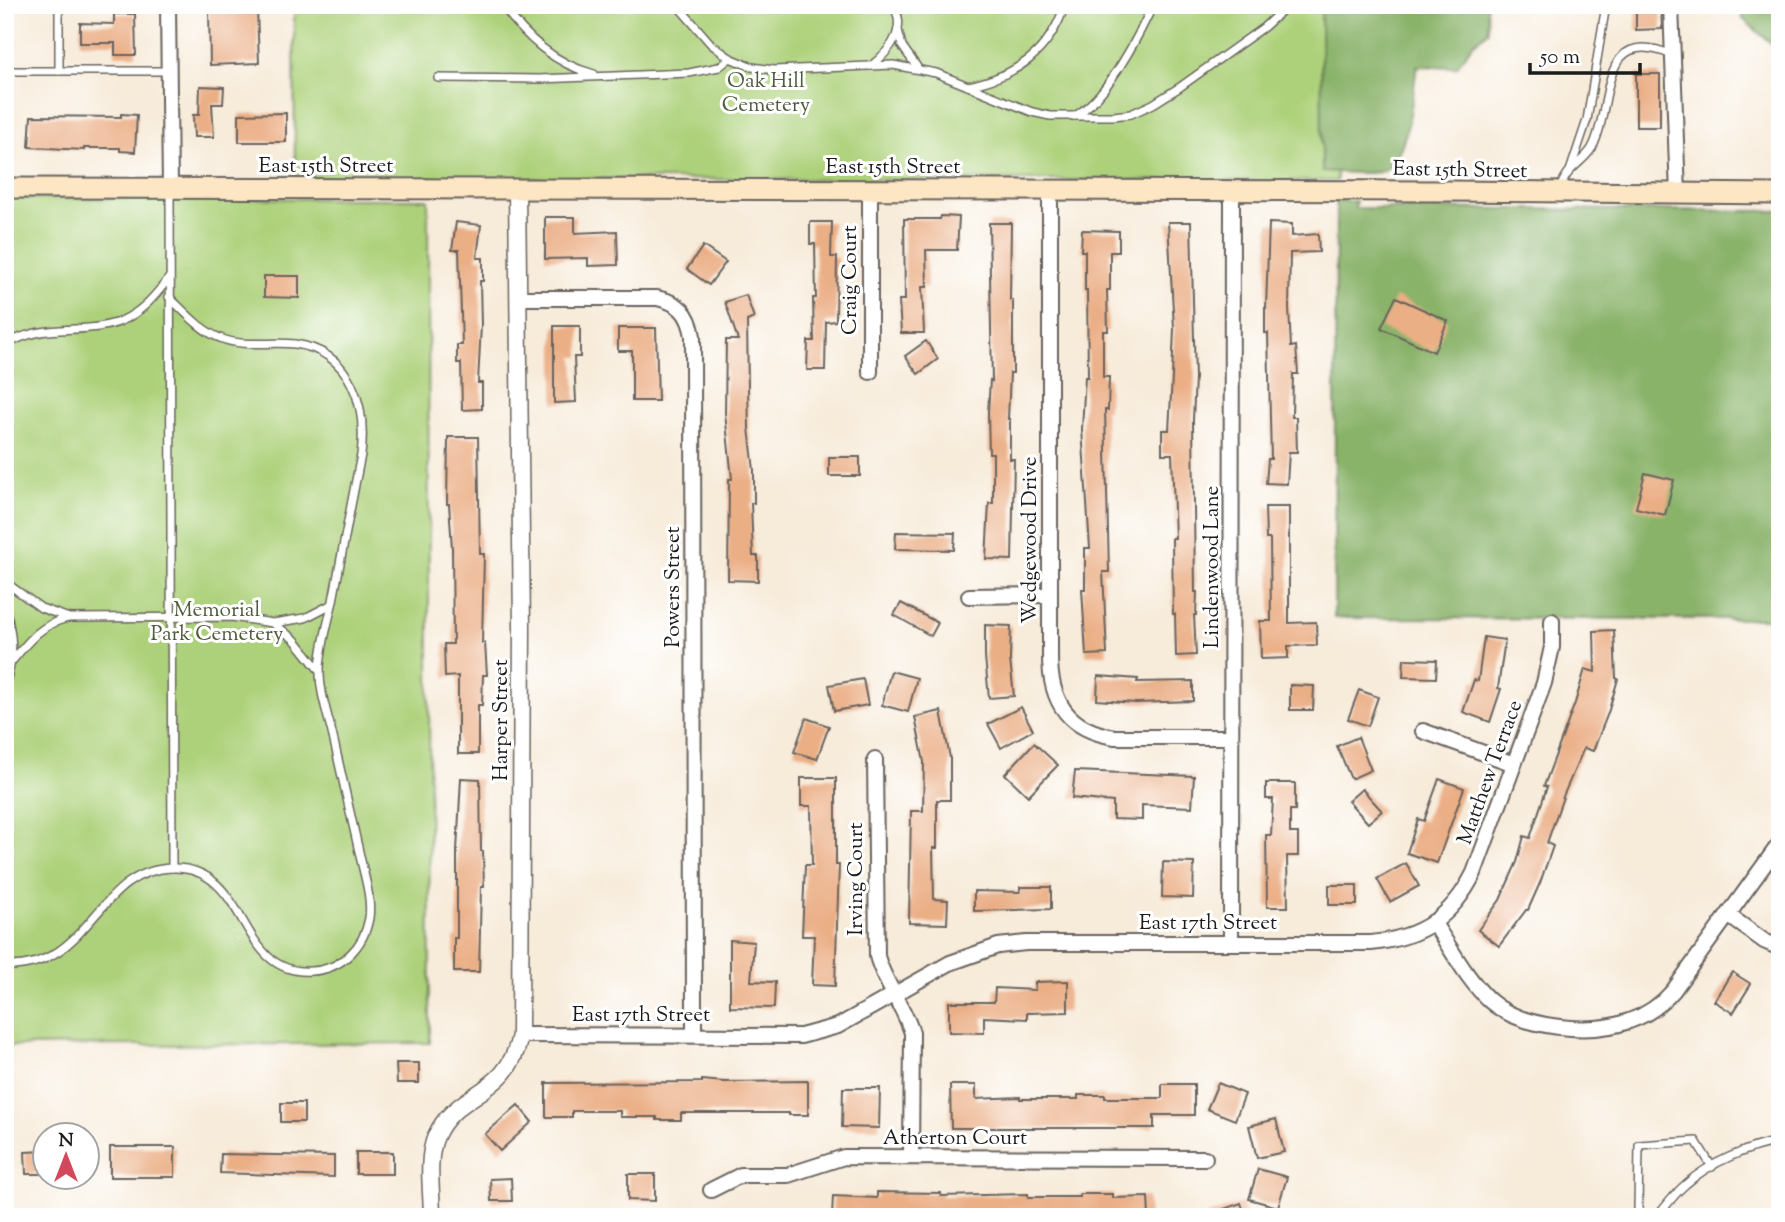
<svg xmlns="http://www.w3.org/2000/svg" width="1785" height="1222" font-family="'Sorts Mill Goudy',serif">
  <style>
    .green { fill: #add17a; stroke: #64764b; stroke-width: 2 }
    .forest { fill: #8ab36a; stroke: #536843; stroke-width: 2 }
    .building { fill: #ebaf86 }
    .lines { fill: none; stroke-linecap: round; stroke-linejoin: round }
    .service-casing { stroke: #69645e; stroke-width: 10 }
    .minor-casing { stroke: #69645e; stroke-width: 18 }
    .tertiary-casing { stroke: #69645e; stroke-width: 19 }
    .secondary-casing { stroke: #69645e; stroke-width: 23 }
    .service { stroke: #fff; stroke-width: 7 }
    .minor { stroke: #fff; stroke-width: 14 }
    .tertiary { stroke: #fff; stroke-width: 16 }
    .secondary { stroke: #fce6c4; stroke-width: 19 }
    .labels { text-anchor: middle; stroke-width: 6; stroke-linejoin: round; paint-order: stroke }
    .park-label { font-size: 21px; fill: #4f5b3d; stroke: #fff }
    .street-label { font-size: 21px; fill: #1c1c1c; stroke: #fff }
  </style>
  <rect width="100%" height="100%" fill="#fff"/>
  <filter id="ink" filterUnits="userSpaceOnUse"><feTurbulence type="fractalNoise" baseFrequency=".0143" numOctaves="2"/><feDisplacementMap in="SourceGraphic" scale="14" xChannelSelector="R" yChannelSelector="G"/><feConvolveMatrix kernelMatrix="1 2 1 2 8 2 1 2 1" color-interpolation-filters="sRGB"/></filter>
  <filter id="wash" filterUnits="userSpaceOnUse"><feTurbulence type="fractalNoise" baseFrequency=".00686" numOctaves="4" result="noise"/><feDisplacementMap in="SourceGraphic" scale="28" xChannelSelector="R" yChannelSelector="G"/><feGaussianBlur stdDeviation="1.57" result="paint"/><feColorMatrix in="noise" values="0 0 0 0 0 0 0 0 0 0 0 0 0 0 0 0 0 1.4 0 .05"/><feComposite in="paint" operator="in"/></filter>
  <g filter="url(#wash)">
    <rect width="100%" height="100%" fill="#f7ebd9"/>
    <!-- green -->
    <g class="green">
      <polygon points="294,5 1338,5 1337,181 295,178"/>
      <polygon points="5,198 428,199 430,1043 5,1046"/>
    </g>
    <!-- forest -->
    <g class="forest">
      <path d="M 1321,5 L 1487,5 L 1488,31 L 1473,44 L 1456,67 L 1417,66 C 1412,94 1410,157 1382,171 C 1371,176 1335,171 1322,171 Z"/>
      <polygon points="1743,5 1780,5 1780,51 1742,18"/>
      <polygon points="1336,201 1356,201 1355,208 1780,211 1780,619 1334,618"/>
    </g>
    <g id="blocks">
      <!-- building -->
      <g class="building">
        <polygon points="1636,5 1661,5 1662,29 1636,30"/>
        <polygon points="257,9 259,63 210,65 209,10"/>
        <polygon points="114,14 135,14 136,55 115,55 115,43 80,43 80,23 114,24"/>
        <rect x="1636" y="74" width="24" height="53"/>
        <polygon points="200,86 224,87 223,104 212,104 214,137 194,137 193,115 199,115"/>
        <polygon points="286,113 286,142 239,142 239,114"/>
        <polygon points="121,114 137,115 135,152 120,151 120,148 84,148 84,150 29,147 31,116 121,117"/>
        <polygon points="941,216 959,217 957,250 926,250 927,287 922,287 924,333 901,333 899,300 905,300 904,219 940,219"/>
        <polygon points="545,217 575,217 575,233 617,231 618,265 588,266 588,258 545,259"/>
        <polygon points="456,222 481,225 477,258 483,258 483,281 480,281 481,325 478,383 482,383 482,409 462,410 461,363 457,363 457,345 462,345 459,250 452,250"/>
        <polygon points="810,222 832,222 831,257 837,257 836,321 826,322 825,370 807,370 808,341 814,341 813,298 816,298 815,244 810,244"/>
        <polygon points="1168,222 1191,222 1195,378 1193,420 1195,592 1197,592 1196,615 1194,615 1196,655 1176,656 1175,614 1173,614 1172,538 1175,538 1172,454 1162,454 1162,430 1169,430 1172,377 1174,328"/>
        <polygon points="989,223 1011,223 1010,300 1013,300 1013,373 1010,373 1008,419 1010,419 1010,459 1014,459 1012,560 986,559 989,503 993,503 993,453 989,453 988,412 990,380 992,381"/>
        <polygon points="1269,223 1292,224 1292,236 1318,234 1319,252 1290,253 1289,308 1291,347 1296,346 1298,374 1293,374 1292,417 1296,417 1297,452 1289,452 1287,484 1266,483 1268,459 1271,459 1268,333 1265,333 1265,308 1266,308"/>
        <polygon points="1082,230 1119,231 1119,252 1110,252 1110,290 1107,290 1108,331 1103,331 1103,377 1109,377 1108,410 1105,410 1109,572 1103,572 1107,654 1086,655 1082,589 1085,589 1085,548 1090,548 1082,429 1085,377 1088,377 1087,290 1085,290 1085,251 1081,251"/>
        <polygon points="703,246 726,262 709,285 687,269"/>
        <polygon points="264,276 299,276 299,298 264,297"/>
        <polygon points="746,295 754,318 747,321 748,388 749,428 754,470 754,503 751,503 753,556 758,556 758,581 728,580 729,479 732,479 725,413 726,340 738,340 725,302"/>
        <polygon points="1396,297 1448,321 1434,352 1381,328"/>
        <polygon points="554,326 580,326 580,357 574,357 576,402 554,403"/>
        <polygon points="618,328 656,328 658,401 632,401 632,351 618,351"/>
        <polygon points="926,341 938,359 918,374 905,356"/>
        <polygon points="448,437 478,437 480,554 484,554 482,643 485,643 487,675 483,675 482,705 478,705 478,754 458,754 458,676 445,677 444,644 453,644 452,548 449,504 447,504"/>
        <rect x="829" y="457" width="31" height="19"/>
        <polygon points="1645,473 1674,480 1665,515 1636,508"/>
        <polygon points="1265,507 1289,507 1289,623 1316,622 1317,645 1288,646 1288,658 1261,659 1260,621 1271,621 1270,539 1266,539"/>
        <polygon points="896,532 955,533 954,550 895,549"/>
        <polygon points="901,603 938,623 931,636 894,615"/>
        <polygon points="985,625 1011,626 1010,660 1014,696 989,698 985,657"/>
        <polygon points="1614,630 1616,678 1618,679 1608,713 1593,751 1584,748 1564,794 1547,843 1553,846 1540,883 1528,910 1526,910 1499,946 1478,930 1500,900 1517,862 1524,836 1530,838 1547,787 1544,786 1575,703 1585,669 1595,672 1594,631"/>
        <polygon points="1484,637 1505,640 1498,688 1501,689 1490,722 1463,712 1474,680 1478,681"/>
        <polygon points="1404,659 1437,660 1436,678 1403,677"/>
        <polygon points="891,671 917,678 908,712 882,705"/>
        <polygon points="1098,676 1138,679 1137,682 1193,681 1193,701 1136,703 1097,700"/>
        <polygon points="863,679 868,705 834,711 829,685"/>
        <polygon points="1290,685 1314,686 1313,710 1290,710"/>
        <polygon points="1359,690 1378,697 1368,726 1348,719"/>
        <polygon points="1021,707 1033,730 1001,748 988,724"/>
        <polygon points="941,711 950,758 950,800 937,800 937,848 933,848 934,899 948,900 947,924 909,923 911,811 923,811 924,762 915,717"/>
        <polygon points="806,718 829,726 817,759 794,752"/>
        <polygon points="1358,737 1371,770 1351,779 1337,746"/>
        <polygon points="1034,743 1058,765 1028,796 1005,774"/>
        <polygon points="1075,771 1194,776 1192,807 1142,805 1142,820 1113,819 1113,802 1072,798"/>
        <polygon points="461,778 480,779 481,851 483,851 484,887 481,887 479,972 454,972 454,938 457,938 457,851"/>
        <polygon points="801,778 836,778 836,865 839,865 835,986 812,985 814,936 802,936 805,865 812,865 811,806 801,806"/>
        <polygon points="1439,779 1464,788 1437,863 1407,853 1418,819 1424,821"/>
        <polygon points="1266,783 1295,783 1295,810 1290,810 1290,833 1298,833 1298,856 1287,856 1288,907 1267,907 1266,835 1271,835 1273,799 1266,799"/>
        <polygon points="1362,789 1382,811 1368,823 1348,801"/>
        <polygon points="1163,862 1194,863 1193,898 1162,897"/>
        <polygon points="1406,863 1419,886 1390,902 1377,879"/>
        <rect x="1329" y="885" width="28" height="20"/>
        <polygon points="1020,887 1051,887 1051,909 974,911 974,891 1020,892"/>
        <polygon points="730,940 754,942 751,981 775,982 774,1008 730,1007"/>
        <polygon points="1732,972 1751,984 1733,1013 1714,1001"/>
        <polygon points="1068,981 1068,1012 1027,1013 1027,1019 984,1017 984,1033 949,1032 949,1002 994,1002 995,988 1035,990 1035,982"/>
        <polygon points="396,1063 419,1063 419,1083 397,1083"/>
        <polygon points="702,1080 724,1082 808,1081 808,1115 789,1115 789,1113 681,1113 681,1120 657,1120 657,1117 620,1117 620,1111 572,1111 572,1117 546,1117 546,1083 702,1082"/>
        <polygon points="1218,1083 1245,1094 1235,1120 1207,1109"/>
        <polygon points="1162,1084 1194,1084 1194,1115 1154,1115 1154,1128 951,1128 950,1085 976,1085 976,1099 1020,1097 1020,1099 1078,1099 1078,1095 1105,1095 1105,1098 1162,1098"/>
        <polygon points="843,1088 880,1088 879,1128 842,1127"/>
        <rect x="281" y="1103" width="23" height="19"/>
        <polygon points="518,1105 532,1122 500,1151 485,1134"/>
        <polygon points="1276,1119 1284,1152 1257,1158 1249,1126"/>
        <rect x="110" y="1147" width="65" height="30"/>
        <polygon points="46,1151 46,1174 26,1174 25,1152"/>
        <rect x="356" y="1152" width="37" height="22"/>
        <polygon points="221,1154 334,1156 334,1177 220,1173"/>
        <polygon points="1258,1169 1287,1177 1278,1207 1249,1199"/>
        <polygon points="628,1174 655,1174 655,1201 628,1200"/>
        <polygon points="511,1178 512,1201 491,1201 490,1179"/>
        <polygon points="877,1192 941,1193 941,1196 1028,1194 1028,1197 1080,1197 1080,1194 1113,1194 1113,1198 1148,1197 1149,1217 832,1217 833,1196 877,1198"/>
        <polygon points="1241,1203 1246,1217 1207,1217 1207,1215"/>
      </g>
    </g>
  </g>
  <g filter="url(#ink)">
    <use href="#blocks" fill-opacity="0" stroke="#69645e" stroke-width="2"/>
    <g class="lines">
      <!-- service casing -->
      <g class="service-casing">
        <g id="service">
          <polyline points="59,5 59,71"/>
          <path d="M 502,5 C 526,37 554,64 594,74"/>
          <polyline points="677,5 711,44 730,58 752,67 774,70 893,65 936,73 1032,112 1050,116 1113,116 1131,114 1153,104 1180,87 1264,27 1288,5"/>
          <polyline points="898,30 902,46 917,67"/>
          <path d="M 871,66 C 890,51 908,29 893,5"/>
          <polyline points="5,71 167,71"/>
          <polyline points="438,78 539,79 689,73 719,67 730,58"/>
          <path d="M 968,86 C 1016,76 1049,53 1065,5"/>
          <path d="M 1075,116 C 1107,97 1137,39 1153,5"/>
          <polyline points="1570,171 1587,120 1606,5"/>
          <polyline points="170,189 172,868"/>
          <path d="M 1559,190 C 1562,184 1565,176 1570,171 C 1577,163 1586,158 1592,148 C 1614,108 1596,23 1672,55"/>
          <path d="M 5,346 C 40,321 84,336 121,321 C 142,312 155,296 169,278"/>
          <polyline points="5,582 41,608 69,618 231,617 273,623 305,618 332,604"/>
          <path d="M 5,606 C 13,637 15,655 5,685"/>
          <polyline points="274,624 295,640 320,671"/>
          <path d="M 13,660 C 30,639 42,624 68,618"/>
          <path d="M 5,966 C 91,969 95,871 171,868 C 251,865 235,976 311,971 C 341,970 364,947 369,918 C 372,898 364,875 360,856 C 351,816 342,776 333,737 C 328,715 319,691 320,669 C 321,646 328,623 333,601 C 342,553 351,504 361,455 C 367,406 352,352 295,344 C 270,341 244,348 220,338 C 201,331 184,311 169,297"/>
          <polyline points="1643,1217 1638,1209 1639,1145 1696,1141 1712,1167"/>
          <path d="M 1657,1217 C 1666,1206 1675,1193 1686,1184 C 1709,1163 1750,1146 1780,1141"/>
        </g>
      </g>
      <!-- minor casing -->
      <g class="minor-casing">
        <g id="minor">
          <polyline points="168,5 170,188"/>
          <polyline points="1671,5 1678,195"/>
          <path d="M 1050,190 L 1050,657 C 1050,702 1068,730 1115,737 L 1231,737"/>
          <path d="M 518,298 L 657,298 C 680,303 689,313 693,336 L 694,1034"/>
          <polyline points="870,372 870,189"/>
          <polyline points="969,596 1050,595"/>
          <polyline points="1423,731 1514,764"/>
          <path d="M 875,759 L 877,956 C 884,983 904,1006 912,1033 L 911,1157"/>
          <polyline points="1728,915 1764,941 1780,948"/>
          <path d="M 1433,922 C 1451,948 1467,980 1490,1001 C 1522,1029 1591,1035 1629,1021 C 1647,1015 1661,1005 1673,991 L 1780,843"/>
          <polyline points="1231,943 1232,190"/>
          <path d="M 520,1035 L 801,1036 L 838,1026 L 950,963 L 998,946 L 1026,943 L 1371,943 C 1421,938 1452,917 1474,873 L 1544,683 L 1552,647 L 1552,621"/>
          <polyline points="711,1190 741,1175 788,1175 844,1157 1205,1158"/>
        </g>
      </g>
      <!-- tertiary casing -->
      <g class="tertiary-casing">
        <path id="tertiary" d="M 432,1217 C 432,1192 426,1159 436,1136 C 457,1089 509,1097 520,1035 L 522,627 L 517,188"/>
      </g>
      <!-- secondary casing -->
      <g class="secondary-casing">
        <polyline id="secondary" points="5,188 1447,191 1780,194"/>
      </g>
      <!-- service -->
      <use href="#service" class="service"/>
      <!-- minor -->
      <use href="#minor" class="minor"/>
      <!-- tertiary -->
      <use href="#tertiary" class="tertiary"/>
      <!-- secondary -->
      <use href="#secondary" class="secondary"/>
    </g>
  </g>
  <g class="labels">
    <!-- park labels -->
    <g class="park-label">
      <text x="766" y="87">Oak Hill<tspan x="766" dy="24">Cemetery</tspan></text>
      <text x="217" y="616">Memorial<tspan x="217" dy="24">Park Cemetery</tspan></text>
    </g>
    <!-- street labels -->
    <g class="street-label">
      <text x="326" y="172">East 15th Street</text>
      <text x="893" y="173">East 15th Street</text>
      <text transform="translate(1460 169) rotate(1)" y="7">East 15th Street</text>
      <text transform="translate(849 280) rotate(-90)" y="7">Craig Court</text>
      <text transform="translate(1029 540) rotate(-90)" y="7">Wedgewood Drive</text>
      <text transform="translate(1211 567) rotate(-90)" y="7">Lindenwood Lane</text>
      <text transform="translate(672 587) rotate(-90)" y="7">Powers Street</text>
      <text transform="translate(500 720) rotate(-90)" y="7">Harper Street</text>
      <text transform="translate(1489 772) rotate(-70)" y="7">Matthew Terrace</text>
      <text transform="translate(855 879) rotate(-90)" y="7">Irving Court</text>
      <text x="1208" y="929">East 17th Street</text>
      <text x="641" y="1021">East 17th Street</text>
      <text x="955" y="1144">Atherton Court</text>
    </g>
  </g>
  <!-- margin -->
  <rect width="1785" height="1222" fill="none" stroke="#fff" stroke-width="28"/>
  <!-- north arrow -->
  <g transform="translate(66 1156)"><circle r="33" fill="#ffffff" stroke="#a4a4a4" stroke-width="2"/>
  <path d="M0-5L12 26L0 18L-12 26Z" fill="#d1495b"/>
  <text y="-10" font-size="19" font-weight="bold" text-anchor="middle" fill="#1c1c1c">N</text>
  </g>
  <!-- scale -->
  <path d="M1530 63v10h110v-10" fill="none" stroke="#1c1c1c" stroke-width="3.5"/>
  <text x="1540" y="63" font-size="21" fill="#1c1c1c" stroke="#ffffff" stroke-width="5" paint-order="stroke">50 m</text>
</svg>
